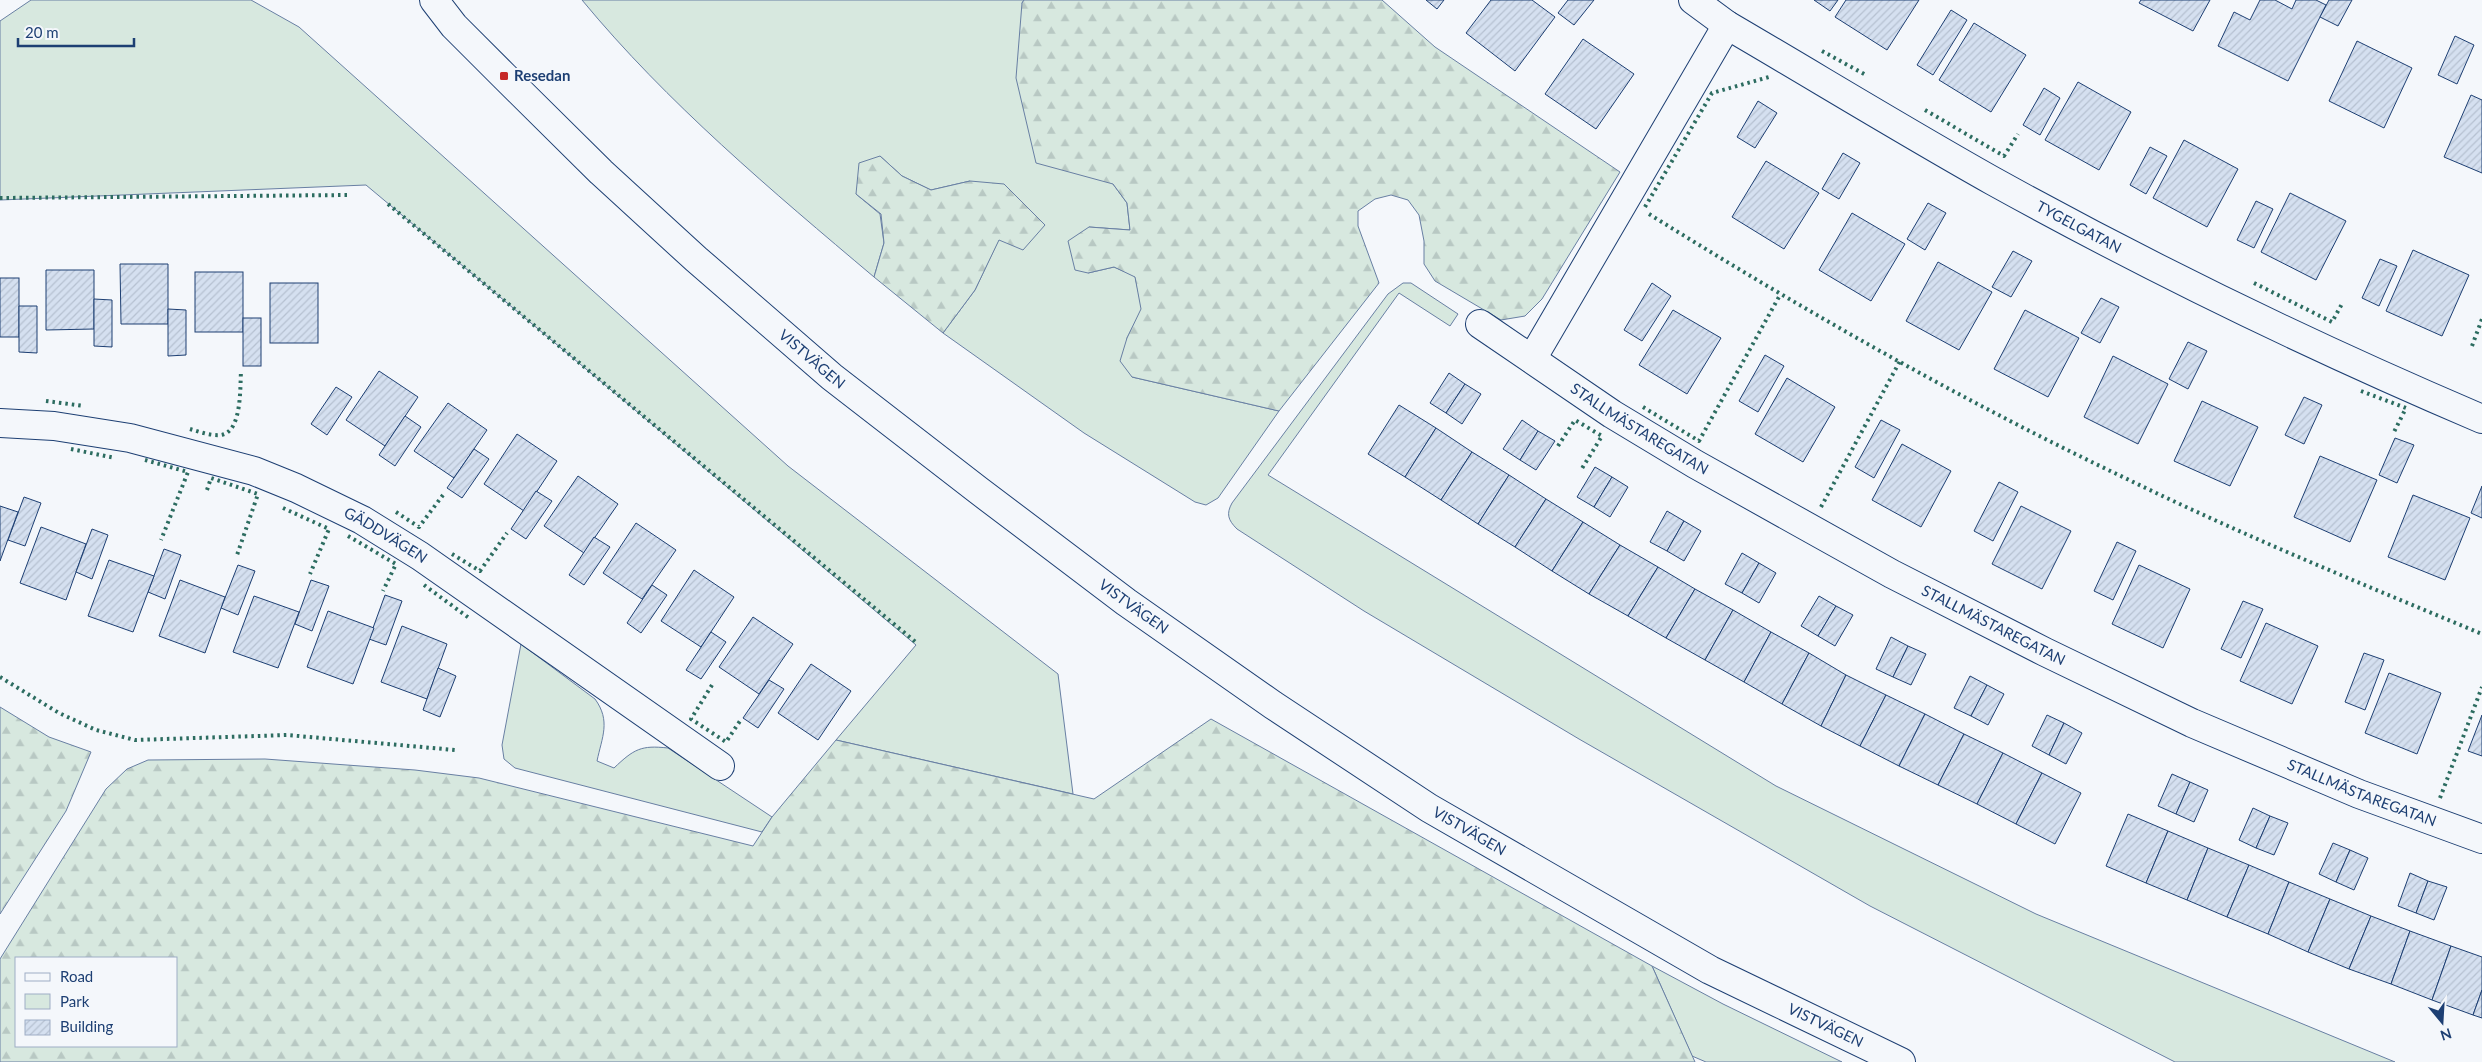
<svg xmlns="http://www.w3.org/2000/svg" width="2482" height="1062" font-family="Lato,sans-serif">
  <style>
    .green { fill: #d7e8df; stroke: #687fa3 }
    .forest { fill: url(#forest-firs); stroke: #687fa3; fill-rule: evenodd }
    .building { fill: url(#building-hatch); stroke: #1d3f73 }
    .lines { fill: none; stroke-linecap: round; stroke-linejoin: round }
    .street-casing { stroke: #1d3f73; stroke-width: 30 }
    .secondary-casing { stroke: #1d3f73; stroke-width: 30 }
    .street { stroke: #f4f7fb; stroke-width: 28 }
    .secondary { stroke: #f4f7fb; stroke-width: 28 }
    .hedge { stroke: #2c6c60; stroke-width: 4; stroke-dasharray: 2.5 4; stroke-linecap: butt }
    .poi-dot { fill: #c62828; stroke: #f4f7fb; stroke-width: 2 }
    .labels { text-anchor: middle; stroke-width: 4; stroke-linejoin: round; paint-order: stroke }
    .poi-label { font-size: 15px; font-weight: bold; fill: #1d3f73; stroke: #f4f7fb; text-anchor: start }
    .street-label { font-size: 15px; fill: #1d3f73; stroke: #f4f7fb }
  </style>
  <defs>
    <pattern id="forest-firs" width="22" height="20" patternUnits="userSpaceOnUse" patternTransform="scale(1.25)"><rect width="22" height="20" fill="#d7e8df"/><path d="M5 1l3.5 6h-7zM16 11l3.5 6h-7z" fill="#b8c8c3"/></pattern>
    <pattern id="building-hatch" width="6" height="6" patternUnits="userSpaceOnUse" patternTransform="scale(1.25)"><rect width="6" height="6" fill="#d5e0f0"/><path d="M-1 1l2-2M0 6l6-6M5 7l2-2" fill="none" stroke="#b6c1d1"/></pattern>
  </defs>
  <rect width="100%" height="100%" fill="#f4f7fb"/>
  <!-- green -->
  <g class="green">
    <polygon points="31,0 251,0 299,27 788,466 1058,674 1073,794 836,740 916,645 366,185 0,200 0,21"/>
    <path d="M 582,0 L 1024,0 L 1022,3 L 1113,184 L 1127,203 L 1130,230 L 1089,227 L 1088,273 L 1114,267 L 1135,276 L 1142,309 L 1127,338 L 1132,377 L 1279,411 L 1218,498 L 1206,505 L 1195,502 L 1084,433 L 943,333 L 975,290 L 999,239 L 970,181 L 931,190 L 902,176 L 880,156 L 856,194 L 880,214 L 884,243 L 874,277 C 772,191 667,103 582,0 Z"/>
    <path d="M 1403,283 L 1411,283 L 1458,314 L 1450,326 L 1399,293 L 1268,475 L 1776,786 L 2036,914 L 2395,1062 L 2175,1062 L 1870,906 L 1579,739 L 1364,611 L 1237,529 C 1228,520 1226,514 1232,503 L 1388,294 Z"/>
    <path d="M 521,644 L 595,699 C 611,721 602,737 597,761 L 614,768 C 634,749 641,745 668,748 L 772,817 L 762,832 L 515,768 L 504,759 L 502,745 Z"/>
    <polygon points="1652,966 1723,1004 1842,1062 1706,1062 1692,1056"/>
  </g>
  <!-- forest -->
  <g class="forest">
    <polygon points="1024,0 1382,0 1435,47 1620,172 1542,299 1525,316 1501,320 1435,281 1424,264 1424,241 1419,215 1408,200 1391,195 1375,199 1358,211 1358,226 1379,283 1279,411 1132,377 1120,361 1127,338 1141,309 1135,277 1114,267 1088,273 1075,270 1068,241 1089,227 1130,230 1127,203 1113,184 1036,163 1016,78 1022,3"/>
    <polygon points="880,156 902,176 931,190 970,181 1004,184 1045,225 1023,250 999,240 975,290 943,333 874,277 884,243 881,214 856,194 859,163"/>
    <polygon points="0,707 49,737 91,752 66,811 0,914"/>
    <path d="M 1211,719 L 1652,966 L 1695,1062 L 0,1062 L 0,959 L 106,789 L 127,769 L 148,760 L 265,759 L 415,770 L 479,778 L 753,846 L 772,817 L 836,740 L 1094,799 ZM 16,958 L 176,958 L 176,1046 L 16,1046 Z"/>
  </g>
  <!-- building -->
  <g class="building">
    <polygon points="1426,0 1444,0 1437,9"/>
    <polygon points="1491,0 1532,0 1555,17 1515,71 1466,33"/>
    <polygon points="1568,0 1594,0 1574,25 1558,13"/>
    <polygon points="1814,0 1838,0 1830,11"/>
    <polygon points="1846,0 1919,0 1887,50 1835,17"/>
    <polygon points="2141,0 2210,0 2193,31 2139,3"/>
    <polygon points="2260,0 2275,0 2292,9 2296,0 2316,0 2326,5 2288,81 2218,46 2234,12 2250,20"/>
    <polygon points="2329,0 2352,0 2338,26 2320,17"/>
    <polygon points="1951,10 1967,20 1933,75 1917,65"/>
    <polygon points="1974,23 2026,55 1991,112 1939,80"/>
    <polygon points="2455,36 2474,45 2457,84 2438,75"/>
    <polygon points="1583,39 1634,74 1596,129 1545,94"/>
    <polygon points="2357,41 2412,68 2384,128 2329,101"/>
    <polygon points="2078,82 2131,112 2099,170 2045,140"/>
    <polygon points="2044,88 2060,98 2040,135 2023,125"/>
    <polygon points="2471,95 2482,100 2482,173 2444,157"/>
    <polygon points="1758,101 1777,113 1755,148 1737,137"/>
    <polygon points="2184,140 2238,169 2207,227 2153,198"/>
    <polygon points="2150,147 2167,156 2146,194 2130,185"/>
    <polygon points="1843,153 1860,163 1839,199 1822,189"/>
    <polygon points="1766,161 1819,193 1784,249 1732,217"/>
    <polygon points="2290,193 2346,221 2316,280 2261,252"/>
    <polygon points="2256,201 2273,209 2254,248 2237,240"/>
    <polygon points="1928,203 1946,213 1925,250 1907,239"/>
    <polygon points="1852,213 1905,244 1871,301 1819,270"/>
    <polygon points="2413,250 2469,275 2442,336 2386,311"/>
    <polygon points="2013,251 2032,261 2011,297 1992,287"/>
    <polygon points="2380,259 2397,266 2379,306 2362,298"/>
    <polygon points="1938,262 1992,292 1959,350 1906,321"/>
    <polygon points="120,264 168,264 168,324 121,324"/>
    <polygon points="46,270 94,270 94,329 46,330"/>
    <rect x="195" y="272" width="48" height="60"/>
    <rect x="0" y="278" width="19" height="59"/>
    <rect x="270" y="283" width="48" height="60"/>
    <polygon points="1652,283 1671,296 1642,341 1624,330"/>
    <polygon points="2101,298 2119,307 2100,343 2081,333"/>
    <polygon points="94,299 112,300 112,347 94,346"/>
    <polygon points="19,306 37,306 37,353 19,352"/>
    <polygon points="168,309 186,310 186,355 168,356"/>
    <polygon points="1673,310 1721,338 1687,394 1639,365"/>
    <polygon points="2025,310 2079,338 2048,397 1994,369"/>
    <rect x="243" y="318" width="18" height="48"/>
    <polygon points="2188,342 2207,351 2188,389 2169,379"/>
    <polygon points="1765,355 1784,366 1758,412 1739,401"/>
    <polygon points="2113,356 2168,384 2138,444 2084,417"/>
    <polygon points="379,371 418,397 385,446 346,420"/>
    <polygon points="1449,373 1465,384 1446,413 1430,403"/>
    <polygon points="1787,378 1835,407 1803,462 1755,434"/>
    <polygon points="1465,384 1481,394 1462,424 1446,413"/>
    <polygon points="336,387 352,397 327,435 311,424"/>
    <polygon points="2304,397 2322,405 2304,444 2285,435"/>
    <polygon points="2202,401 2258,427 2230,486 2174,461"/>
    <polygon points="448,403 487,430 454,478 414,451"/>
    <polygon points="1399,405 1436,428 1405,477 1368,454"/>
    <polygon points="405,416 421,427 395,466 379,455"/>
    <polygon points="1522,420 1538,431 1520,460 1503,449"/>
    <polygon points="1881,420 1900,430 1874,478 1855,467"/>
    <polygon points="1436,428 1472,452 1441,500 1405,477"/>
    <polygon points="1538,431 1555,441 1536,470 1520,460"/>
    <polygon points="517,434 557,461 524,511 484,484"/>
    <polygon points="2395,438 2414,445 2397,483 2379,475"/>
    <polygon points="1902,444 1951,471 1921,527 1872,500"/>
    <polygon points="474,449 489,459 462,498 447,488"/>
    <polygon points="1472,452 1509,475 1478,524 1441,500"/>
    <polygon points="2320,456 2377,480 2350,542 2294,517"/>
    <polygon points="1595,467 1612,477 1594,507 1577,497"/>
    <polygon points="1509,475 1546,499 1515,547 1478,524"/>
    <polygon points="578,476 618,504 584,553 544,526"/>
    <polygon points="1612,477 1628,487 1610,517 1594,507"/>
    <polygon points="1999,482 2018,492 1993,541 1974,531"/>
    <polygon points="2482,486 2482,518 2471,513"/>
    <polygon points="536,491 552,501 526,539 511,529"/>
    <polygon points="2413,495 2470,518 2445,580 2388,557"/>
    <polygon points="24,497 41,503 25,546 8,540"/>
    <polygon points="1546,499 1583,522 1552,571 1515,547"/>
    <polygon points="0,506 18,512 0,561"/>
    <polygon points="2021,506 2071,531 2042,589 1992,564"/>
    <polygon points="1667,511 1684,521 1667,551 1650,542"/>
    <polygon points="1684,521 1701,531 1684,561 1667,551"/>
    <polygon points="1583,522 1620,545 1589,594 1552,571"/>
    <polygon points="636,523 676,550 642,599 603,573"/>
    <polygon points="41,527 86,544 66,600 20,583"/>
    <polygon points="92,529 108,535 92,579 76,572"/>
    <polygon points="594,537 610,547 584,585 569,575"/>
    <polygon points="2117,542 2136,551 2113,600 2094,591"/>
    <polygon points="1620,545 1658,567 1628,616 1589,594"/>
    <polygon points="164,549 181,555 165,599 148,592"/>
    <polygon points="1742,553 1759,563 1742,593 1725,584"/>
    <polygon points="109,560 154,576 133,632 88,616"/>
    <polygon points="1759,563 1776,573 1759,603 1742,593"/>
    <polygon points="238,565 255,571 238,615 221,608"/>
    <polygon points="2139,565 2190,589 2163,648 2112,624"/>
    <polygon points="1658,567 1695,589 1666,638 1628,616"/>
    <polygon points="694,570 734,597 701,647 661,621"/>
    <polygon points="180,580 225,597 205,653 159,636"/>
    <polygon points="311,580 329,586 312,631 295,624"/>
    <polygon points="652,585 667,595 641,633 627,623"/>
    <polygon points="1695,589 1733,610 1705,660 1666,638"/>
    <polygon points="385,595 402,601 386,645 369,639"/>
    <polygon points="254,596 299,612 278,668 233,652"/>
    <polygon points="1819,596 1836,606 1818,636 1801,626"/>
    <polygon points="2243,601 2263,609 2241,658 2221,649"/>
    <polygon points="1836,606 1853,615 1835,646 1818,636"/>
    <polygon points="1733,610 1771,632 1744,682 1705,660"/>
    <polygon points="328,611 374,628 353,684 307,667"/>
    <polygon points="753,617 793,644 759,694 719,667"/>
    <polygon points="2266,623 2318,646 2292,704 2240,681"/>
    <polygon points="402,626 447,644 427,699 381,682"/>
    <polygon points="711,632 726,642 701,679 686,670"/>
    <polygon points="1771,632 1809,653 1782,704 1744,682"/>
    <polygon points="1891,637 1908,646 1893,677 1876,669"/>
    <polygon points="1908,646 1926,654 1911,685 1893,677"/>
    <polygon points="1809,653 1846,675 1821,726 1782,704"/>
    <polygon points="2364,653 2384,660 2365,710 2345,702"/>
    <polygon points="811,664 851,691 818,740 778,713"/>
    <polygon points="438,668 456,676 440,717 423,710"/>
    <polygon points="2389,673 2441,693 2417,754 2365,733"/>
    <polygon points="1846,675 1886,695 1860,746 1821,726"/>
    <polygon points="1970,676 1987,685 1971,716 1954,708"/>
    <polygon points="769,680 784,689 758,728 743,718"/>
    <polygon points="1987,685 2004,694 1988,725 1971,716"/>
    <polygon points="1886,695 1925,714 1899,766 1860,746"/>
    <polygon points="1925,714 1964,734 1938,785 1899,766"/>
    <polygon points="2047,715 2064,723 2049,755 2032,746"/>
    <polygon points="2482,715 2482,756 2468,751"/>
    <polygon points="2064,723 2082,733 2066,764 2049,755"/>
    <polygon points="1964,734 2003,753 1977,804 1938,785"/>
    <polygon points="2003,753 2042,773 2016,824 1977,804"/>
    <polygon points="2042,773 2081,793 2055,844 2016,824"/>
    <polygon points="2172,774 2190,782 2176,814 2158,806"/>
    <polygon points="2190,782 2208,790 2194,822 2176,814"/>
    <polygon points="2253,808 2270,816 2256,848 2239,840"/>
    <polygon points="2128,814 2168,831 2146,883 2106,866"/>
    <polygon points="2270,816 2288,823 2274,855 2256,848"/>
    <polygon points="2168,831 2208,848 2187,900 2146,883"/>
    <polygon points="2333,843 2350,850 2336,882 2319,874"/>
    <polygon points="2208,848 2249,865 2227,917 2187,900"/>
    <polygon points="2350,850 2368,858 2354,890 2336,882"/>
    <polygon points="2249,865 2289,882 2268,934 2227,917"/>
    <polygon points="2410,873 2428,881 2416,913 2398,906"/>
    <polygon points="2428,881 2447,887 2434,920 2416,913"/>
    <polygon points="2289,882 2330,899 2308,952 2268,934"/>
    <polygon points="2330,899 2371,916 2349,969 2308,952"/>
    <polygon points="2371,916 2410,931 2391,984 2349,969"/>
    <polygon points="2410,931 2451,946 2432,1000 2391,984"/>
    <polygon points="2451,946 2482,957 2482,990 2473,1015 2432,1000"/>
    <polygon points="2482,990 2482,1018 2473,1015"/>
  </g>
  <g class="lines">
    <!-- street casing -->
    <g class="street-casing">
      <g id="street">
        <path id="s1" d="M 1693,0 L 1727,25 C 1816,77 1904,131 1993,181 C 2152,269 2315,348 2482,419"/>
        <path id="s2" d="M 1480,324 L 1612,414 L 1695,464 L 1892,574 L 2045,652 L 2192,723 L 2359,794 L 2482,839"/>
        <polyline points="1532,359 1727,25"/>
        <path id="s3" d="M 0,423 L 54,426 L 130,438 L 254,471 L 296,488 L 362,520 L 420,556 L 720,766"/>
      </g>
    </g>
    <!-- secondary casing -->
    <g class="secondary-casing">
      <g id="secondary">
        <path id="s4" d="M 434,0 L 454,26 L 504,76 L 601,172 L 696,259 L 832,377 L 978,490 L 1126,602 L 1273,705 L 1429,808 L 1710,970 L 1901,1062"/>
      </g>
    </g>
    <!-- street -->
    <use href="#street" class="street"/>
    <!-- secondary -->
    <use href="#secondary" class="secondary"/>
    <!-- hedge -->
    <g class="hedge">
      <polyline points="1822,51 1866,75"/>
      <polyline points="1925,110 2004,156 2018,134"/>
      <polyline points="0,198 349,195"/>
      <polyline points="388,204 918,644"/>
      <polyline points="1645,207 1712,93 1769,77"/>
      <path d="M 1649,214 C 1803,310 1961,400 2125,478 C 2242,535 2362,584 2482,634"/>
      <polyline points="2254,283 2332,322 2343,302"/>
      <polyline points="2472,346 2482,319"/>
      <polyline points="2361,391 2406,408 2394,432"/>
      <polyline points="46,401 84,406"/>
      <polyline points="1643,407 1699,441 1780,295"/>
      <path d="M 190,429 C 200,432 211,436 221,435 C 242,432 240,388 241,371"/>
      <polyline points="1558,446 1575,420 1602,436 1581,470"/>
      <polyline points="71,449 115,458"/>
      <polyline points="145,460 188,472 161,540"/>
      <polyline points="207,490 211,478 258,494 236,558"/>
      <polyline points="1821,507 1900,361"/>
      <polyline points="283,508 329,529 310,574"/>
      <polyline points="396,512 419,527 443,495"/>
      <polyline points="348,536 396,564 383,591"/>
      <polyline points="452,554 480,571 507,533"/>
      <polyline points="424,585 469,618"/>
      <polyline points="0,677 59,713 96,730 135,740 287,735 455,750"/>
      <polyline points="712,685 691,719 726,742 740,721"/>
      <polyline points="2440,798 2482,687"/>
    </g>
  </g>
  <!-- markers -->
  <rect class="poi-dot" x="499" y="71" width="10" height="10" rx="2.5"/>
  <g class="labels">
    <!-- poi labels -->
    <g class="poi-label">
      <text x="514" y="81">Resedan</text>
    </g>
    <!-- street labels -->
    <g class="street-label">
      <text dy="5" stroke="none"><textPath href="#s1" startOffset="448">TYGELGATAN</textPath></text>
      <text dy="5" stroke="none"><textPath href="#s4" startOffset="522">VISTVÄGEN</textPath></text>
      <text dy="5" stroke="none"><textPath href="#s2" startOffset="191">STALLMÄSTAREGATAN</textPath></text>
      <text dy="5" stroke="none"><textPath href="#s3" startOffset="406">GÄDDVÄGEN</textPath></text>
      <text dy="5" stroke="none"><textPath href="#s4" startOffset="928">VISTVÄGEN</textPath></text>
      <text dy="5" stroke="none"><textPath href="#s2" startOffset="596">STALLMÄSTAREGATAN</textPath></text>
      <text dy="5" stroke="none"><textPath href="#s2" startOffset="1001">STALLMÄSTAREGATAN</textPath></text>
      <text dy="5" stroke="none"><textPath href="#s4" startOffset="1332">VISTVÄGEN</textPath></text>
      <text dy="5" stroke="none"><textPath href="#s4" startOffset="1738">VISTVÄGEN</textPath></text>
    </g>
  </g>
  <!-- legend -->
  <rect x="15" y="957" width="162" height="90" fill="#f4f7fb" stroke="#9eadc5"/>
  <rect x="25" y="973" width="25" height="8" fill="#f4f7fb" stroke="#9eadc5"/>
  <text x="60" y="982" font-size="15" fill="#1d3f73">Road</text>
  <rect x="25" y="994" width="25" height="15" fill="#d7e8df" stroke="#9eadc5"/>
  <text x="60" y="1007" font-size="15" fill="#1d3f73">Park</text>
  <rect x="25" y="1020" width="25" height="15" fill="url(#building-hatch)" stroke="#9eadc5"/>
  <text x="60" y="1032" font-size="15" fill="#1d3f73">Building</text>
  <!-- north arrow -->
  <g transform="translate(2442 1022) rotate(162)" stroke="#f4f7fb" stroke-width="4" paint-order="stroke">
  <path d="M0-4L9 19L0 12L-9 19Z" fill="#1d3f73"/>
  <text y="-8" font-size="14" font-weight="bold" text-anchor="middle" fill="#1d3f73">N</text>
  </g>
  <!-- scale -->
  <path d="M18 38v8h116v-8" fill="none" stroke="#1d3f73" stroke-width="2.5"/>
  <text x="25" y="38" font-size="15" fill="#1d3f73" stroke="#f4f7fb" stroke-width="4" paint-order="stroke">20 m</text>
</svg>
